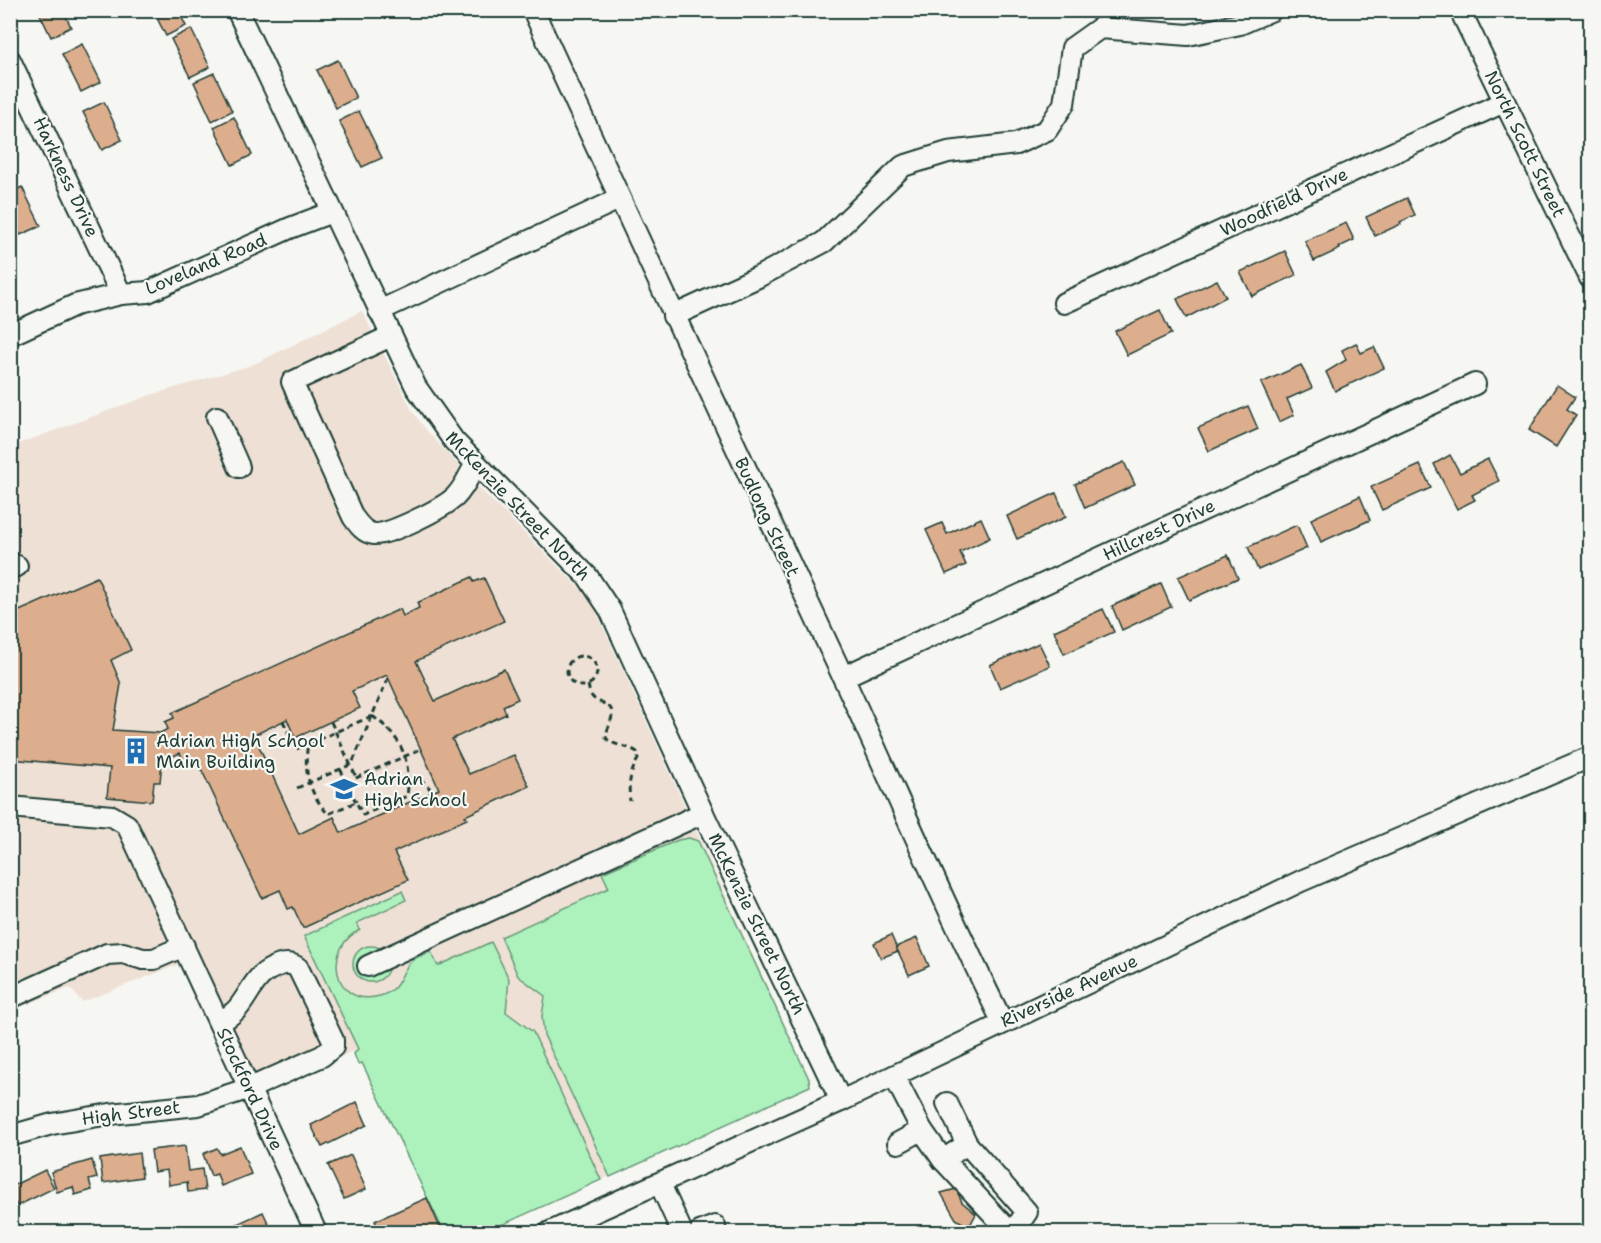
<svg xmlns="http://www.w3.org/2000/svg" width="1601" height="1243" font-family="'Shantell Sans',sans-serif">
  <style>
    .built { fill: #eee0d4 }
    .green { fill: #adf1bc; stroke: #669778; stroke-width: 1.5 }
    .building { fill: #ddae8e; stroke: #1f3d34; stroke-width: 1.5; fill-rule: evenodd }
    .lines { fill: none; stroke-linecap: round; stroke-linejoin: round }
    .minor-casing { stroke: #1f3d34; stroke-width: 24 }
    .path { stroke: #1f3d34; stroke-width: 3; stroke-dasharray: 6 4.5; stroke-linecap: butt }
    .minor { stroke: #f6f6f2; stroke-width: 20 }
    .labels { text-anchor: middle; stroke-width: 4.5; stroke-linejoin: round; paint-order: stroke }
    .street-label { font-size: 18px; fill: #1f3d34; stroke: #f6f6f2 }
    .poi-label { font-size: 18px; fill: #1f3d34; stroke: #f6f6f2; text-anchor: start }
  </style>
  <rect width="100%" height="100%" fill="#f6f6f2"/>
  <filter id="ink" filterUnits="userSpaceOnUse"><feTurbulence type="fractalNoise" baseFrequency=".0167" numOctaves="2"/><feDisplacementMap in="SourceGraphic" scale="12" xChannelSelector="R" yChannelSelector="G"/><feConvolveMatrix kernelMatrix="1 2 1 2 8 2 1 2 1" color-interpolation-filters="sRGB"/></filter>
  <g filter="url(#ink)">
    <!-- built -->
    <polygon class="built" points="362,311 413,412 427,431 485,494 586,594 597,613 811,1083 810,1086 486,1232 444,1232 362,1062 353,1051 265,1092 229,1069 180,964 82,1002 70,988 11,1010 10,447 151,395 252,365"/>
    <!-- green -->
    <g class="green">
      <polygon points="689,838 698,841 809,1079 810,1086 610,1177 544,1035 542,1016 545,996 518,976 501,937 609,888 602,873 678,840"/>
      <path d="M 402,891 L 406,900 L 357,923 L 360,930 C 323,947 333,1005 375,997 C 404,992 398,971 413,960 C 418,956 425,954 431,952 L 438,966 L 491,942 L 509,979 L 506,1012 L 533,1032 L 601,1180 L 486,1232 L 444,1232 L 362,1063 L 358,1064 L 354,1054 L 358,1049 L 304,936 Z"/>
      <circle cx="371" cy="964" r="18"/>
    </g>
    <!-- building -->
    <g class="building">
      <polygon points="38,10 63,10 71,27 51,37"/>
      <polygon points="153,10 178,10 186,26 166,36"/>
      <polygon points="191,29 210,67 190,77 171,39"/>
      <polygon points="82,44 101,82 81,92 62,54"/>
      <polygon points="338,60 356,98 336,108 317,70"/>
      <polygon points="214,73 232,111 212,121 194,82"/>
      <polygon points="104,102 122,140 102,150 83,112"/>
      <polygon points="359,111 382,158 362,167 339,121"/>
      <polygon points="234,117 252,155 232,165 214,127"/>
      <polygon points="22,187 41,226 20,235 10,216 10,193"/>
      <polygon points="1407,198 1415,215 1400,222 1401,224 1375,236 1366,217"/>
      <polygon points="1346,223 1354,240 1339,247 1340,249 1314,261 1305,241"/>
      <polygon points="1285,251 1296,275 1252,296 1240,272"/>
      <polygon points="1217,280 1226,297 1186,318 1177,299"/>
      <polygon points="1160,310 1171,334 1127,355 1115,331"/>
      <polygon points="1356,343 1361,353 1374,347 1384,368 1335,391 1326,372 1346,360 1342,350"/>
      <polygon points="1301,365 1312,388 1287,399 1294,415 1279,422 1261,383"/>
      <polygon points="1557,385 1575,397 1567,409 1576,415 1556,447 1529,430"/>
      <polygon points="1248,406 1258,429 1209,451 1198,428"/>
      <polygon points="1450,455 1460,473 1488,459 1499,481 1472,495 1475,500 1457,509 1434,464"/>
      <polygon points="1124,462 1135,485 1085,508 1075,484"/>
      <polygon points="1420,465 1431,488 1382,510 1371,487"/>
      <polygon points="1056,493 1066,517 1017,539 1007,516"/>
      <polygon points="1360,496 1370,520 1321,542 1311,519"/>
      <polygon points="981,518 990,538 960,552 966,565 946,574 926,530 942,523 947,534"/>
      <polygon points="1297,525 1307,548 1258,570 1248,547"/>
      <polygon points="1228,555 1238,578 1189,600 1178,577"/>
      <path d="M 97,577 L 131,650 L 111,660 L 121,684 L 113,730 L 160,733 L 168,729 L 165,722 L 174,718 L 172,713 L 400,609 L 403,616 L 419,608 L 417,603 L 472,577 L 474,582 L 484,578 L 504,621 L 416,661 L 435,701 L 504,669 L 518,699 L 503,706 L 506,714 L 452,739 L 469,774 L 514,755 L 529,786 L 465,816 L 467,819 L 394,852 L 408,880 L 303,928 L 293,907 L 288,909 L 280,890 L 262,898 L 197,760 L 186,766 L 180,753 L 162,761 L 160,782 L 154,782 L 152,801 L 107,797 L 110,768 L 10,759 L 10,615 ZM 387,675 L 439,789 L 341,833 L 334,817 L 299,834 L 254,735 L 287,719 L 295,738 L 360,708 L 352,691 Z"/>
      <polygon points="1161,584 1171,607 1122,630 1112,606"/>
      <polygon points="1103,609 1114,632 1064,654 1054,631"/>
      <polygon points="1039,643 1050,666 1000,688 990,665"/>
      <polygon points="891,935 898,951 881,958 874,943"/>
      <polygon points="917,938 929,966 909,975 896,947"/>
      <polygon points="357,1102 367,1125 322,1147 311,1125"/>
      <polygon points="185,1146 188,1171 202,1169 205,1190 188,1192 187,1182 169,1185 167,1170 154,1172 151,1150"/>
      <polygon points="240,1146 251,1174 221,1186 217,1174 211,1176 203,1154 217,1148 220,1154"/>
      <polygon points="139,1153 142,1177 103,1183 100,1159"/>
      <polygon points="351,1155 366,1189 344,1199 328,1165"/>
      <polygon points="92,1160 97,1178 89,1180 92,1190 75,1195 73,1187 57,1192 51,1172"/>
      <polygon points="45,1170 54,1188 17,1206 10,1194 10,1187"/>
      <polygon points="956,1189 962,1202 976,1214 969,1227 956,1219 941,1193"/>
      <polygon points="427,1198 442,1232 380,1232 375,1221"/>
      <polygon points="263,1212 271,1229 264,1232 228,1232 239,1228 237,1224"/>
    </g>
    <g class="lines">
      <!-- minor casing -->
      <g class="minor-casing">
        <g id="minor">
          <polyline points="237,10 416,387 454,441 588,577 610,610 703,813 841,1101"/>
          <path d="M 533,10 C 635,233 740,454 843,677 C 896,792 946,909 1003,1023"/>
          <polyline points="1460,10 1590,278"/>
          <polyline points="10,60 121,294"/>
          <polyline points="1064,303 1504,102"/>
          <polyline points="379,311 619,199"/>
          <polyline points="673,316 758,277 824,242 903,166 948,152 1016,144 1047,130 1064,104 1072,48 1100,28 1188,35 1240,24 1272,10"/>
          <polyline points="10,335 75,305 121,294 148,292 290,228 332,212"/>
          <path d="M 391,336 L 292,382 L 353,517 C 358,524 364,533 374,534 C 390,535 443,508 455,497 C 464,488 469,476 475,465"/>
          <polyline points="217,417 239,467"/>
          <polyline points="10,563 17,566"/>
          <polyline points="843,677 1475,384"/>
          <polyline points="10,807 112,816 127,825 316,1232"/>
          <polyline points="368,966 703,813"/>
          <polyline points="10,998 107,954 123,953 143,959 154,959 184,946"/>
          <polyline points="894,1076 922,1130 943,1160 1010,1232"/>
          <polyline points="947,1103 967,1144"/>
          <path d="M 10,1136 L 52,1124 L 110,1114 L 198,1105 L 250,1088 L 322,1056 L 333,1047 L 333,1040 L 298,968 C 292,963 287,963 280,965 C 254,974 254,988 238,1008 C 233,1014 226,1018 220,1023"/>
          <polyline points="898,1143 922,1130"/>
          <polyline points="943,1160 967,1144 1027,1212 1013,1232"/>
          <polyline points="660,1184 682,1232"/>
          <polyline points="550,1232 841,1101 1301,881 1590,757"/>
          <polyline points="700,1232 715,1226"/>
        </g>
      </g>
      <!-- path -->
      <g class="path">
        <circle cx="582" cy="671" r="15"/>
        <path d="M 588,685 C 589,688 589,692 591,695 C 596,705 612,701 612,714 C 612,722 606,730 606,738 C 615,747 627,745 637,752 L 638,759 C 630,773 628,784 630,801"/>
        <path d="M 372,716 C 401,735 412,761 407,796 L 363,815 L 356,802 L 328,814 C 309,793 303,771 308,744 Z"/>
        <polyline points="283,721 296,749 308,744"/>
        <polyline points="331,722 356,777"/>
        <polyline points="340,769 347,782"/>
        <path d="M 409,778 C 421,779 426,782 432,792"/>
        <polyline points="297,788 352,764 388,678"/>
        <polyline points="356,802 347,782 421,749"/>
      </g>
      <!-- minor -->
      <use href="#minor" class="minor"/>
    </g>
  </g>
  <!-- icons -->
  <defs>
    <g id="building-bare" transform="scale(2.07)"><path d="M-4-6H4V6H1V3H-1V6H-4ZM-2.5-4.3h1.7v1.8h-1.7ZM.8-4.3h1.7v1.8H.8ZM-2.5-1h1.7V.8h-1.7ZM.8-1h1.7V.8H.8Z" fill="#1f6fb2" stroke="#f6f6f2" stroke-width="2.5" paint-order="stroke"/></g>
    <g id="school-bare" transform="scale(2.07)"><path d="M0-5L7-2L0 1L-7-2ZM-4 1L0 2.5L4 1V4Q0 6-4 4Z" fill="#1f6fb2" stroke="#f6f6f2" stroke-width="2.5" paint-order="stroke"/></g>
  </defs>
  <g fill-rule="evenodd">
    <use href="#building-bare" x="136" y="751"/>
    <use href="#school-bare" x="344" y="789"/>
  </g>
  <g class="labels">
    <!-- street labels -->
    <g class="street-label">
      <text transform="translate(1525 144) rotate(64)" y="6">North Scott Street</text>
      <text transform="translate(66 177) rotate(65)" y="6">Harkness Drive</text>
      <text transform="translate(1284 202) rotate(-25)" y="6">Woodfield Drive</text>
      <text transform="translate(206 264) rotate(-23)" y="6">Loveland Road</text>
      <text transform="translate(518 506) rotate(46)" y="6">McKenzie Street North</text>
      <text transform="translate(767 517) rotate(65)" y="6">Budlong Street</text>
      <text transform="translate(1159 530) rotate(-25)" y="6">Hillcrest Drive</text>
      <text transform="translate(757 924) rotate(64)" y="6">McKenzie Street North</text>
      <text transform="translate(1069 991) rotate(-25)" y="6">Riverside Avenue</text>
      <text transform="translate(250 1089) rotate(65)" y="6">Stockford Drive</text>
      <text transform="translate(131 1113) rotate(-7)" y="6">High Street</text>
    </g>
    <!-- poi labels -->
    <g class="poi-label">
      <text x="156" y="747">Adrian High School<tspan x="156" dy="21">Main Building</tspan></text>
      <text x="364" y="785">Adrian<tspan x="364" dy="21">High School</tspan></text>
    </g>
  </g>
  <!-- margin -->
  <rect width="1601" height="1243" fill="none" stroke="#f6f6f2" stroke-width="36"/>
  <rect x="18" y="18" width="1565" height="1207" fill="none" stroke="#1f3d34" stroke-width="2" filter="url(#ink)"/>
</svg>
